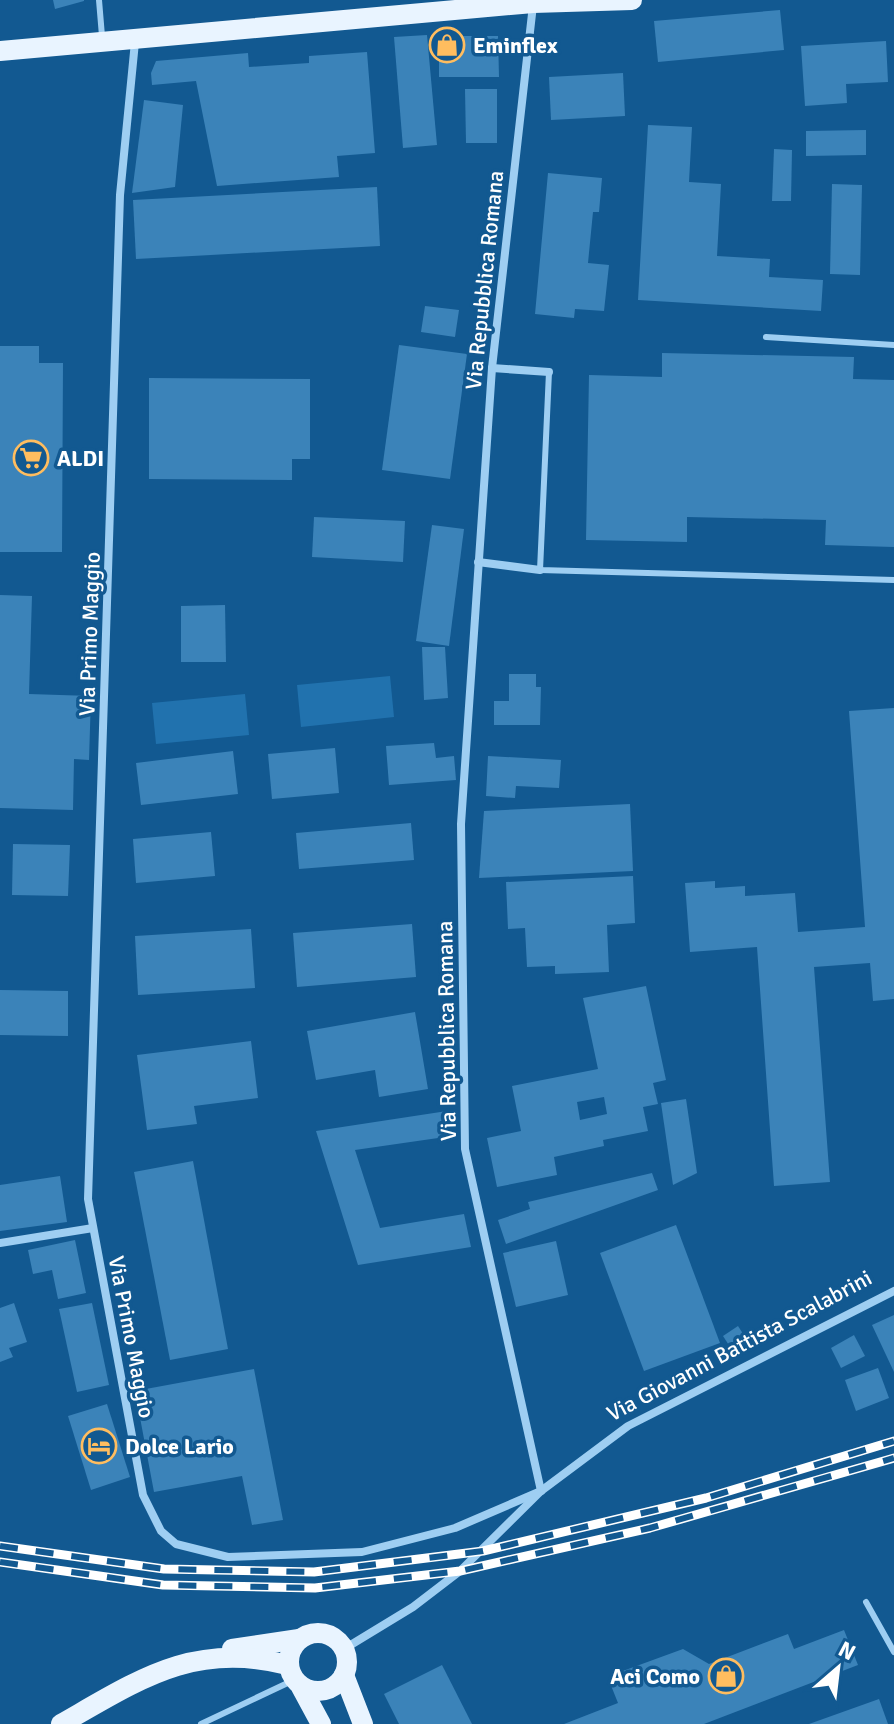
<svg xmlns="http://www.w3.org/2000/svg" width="894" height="1724" font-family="Signika,sans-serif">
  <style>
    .green { fill: #2172ae }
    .building { fill: #3b83b9; fill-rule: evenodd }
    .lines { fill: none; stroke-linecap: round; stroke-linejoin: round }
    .lane { stroke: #9ecef2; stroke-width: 6 }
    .street { stroke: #9ecef2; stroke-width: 8 }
    .primary { stroke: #e9f4ff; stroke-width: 20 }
    .rail-casing { stroke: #fff; stroke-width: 9 }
    .rail { stroke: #125991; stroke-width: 6; stroke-dasharray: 18; stroke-linecap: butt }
    .labels { text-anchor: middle; stroke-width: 7; stroke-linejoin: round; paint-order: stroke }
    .poi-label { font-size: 22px; font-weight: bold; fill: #fff; stroke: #125991; text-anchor: start }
    .street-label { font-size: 22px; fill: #fff; stroke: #125991 }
  </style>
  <rect width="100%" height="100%" fill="#125991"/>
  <!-- green -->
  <g class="green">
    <polygon points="390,676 394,717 301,727 297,685"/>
    <polygon points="245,694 249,735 156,744 152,703"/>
  </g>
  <!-- building -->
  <g class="building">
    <polygon points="53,0 84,0 84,1 55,9"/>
    <polygon points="780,10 784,50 658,62 654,21"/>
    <polygon points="427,35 437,145 403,148 394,37"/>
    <polygon points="439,36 498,36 499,77 439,77"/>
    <polygon points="886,41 888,82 846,84 847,103 805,106 801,46"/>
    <polygon points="367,52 375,153 337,156 339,177 217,186 196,81 152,85 151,73 156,61 248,53 249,67 309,63 309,56"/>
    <polygon points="623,73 625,116 551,120 549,77"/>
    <polygon points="465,89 497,89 497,143 466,143"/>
    <polygon points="144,100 183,105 175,187 132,193"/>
    <polygon points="648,125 692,127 689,182 721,184 717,256 770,259 769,277 823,280 821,311 638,300"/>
    <polygon points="866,130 866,155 806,156 806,131"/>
    <polygon points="774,149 792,150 791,201 772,201"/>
    <polygon points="548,173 602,178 599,212 593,212 588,263 609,265 604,311 575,309 574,318 535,314"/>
    <polygon points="832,184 862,185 860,275 830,274"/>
    <polygon points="377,187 380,246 136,259 133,200"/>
    <polygon points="425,306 459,310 455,337 421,332"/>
    <polygon points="399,345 467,354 450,479 382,470"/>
    <polygon points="0,346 39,346 39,363 63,363 62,552 0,552"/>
    <polygon points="662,353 854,357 853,379 894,380 894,547 825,545 826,520 687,517 687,542 586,540 589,375 662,377"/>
    <polygon points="149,378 310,379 310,459 292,459 292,480 149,479"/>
    <polygon points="314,517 405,521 403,562 312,557"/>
    <polygon points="432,525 464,529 449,646 416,641"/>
    <polygon points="0,595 32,596 29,694 91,696 89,760 74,759 73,810 0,808"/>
    <polygon points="225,605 226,662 181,662 181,606"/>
    <polygon points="422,647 445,647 448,698 424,700"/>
    <polygon points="509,674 536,674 536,687 541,687 540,725 494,725 494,701 509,701"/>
    <polygon points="894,708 894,999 873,1001 870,963 814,967 830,1182 774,1186 757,947 690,952 685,883 715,881 715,888 745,886 745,896 795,893 798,932 865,927 849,711"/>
    <polygon points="434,743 436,758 454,756 456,780 389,785 386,746"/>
    <polygon points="335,748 339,793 272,799 268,754"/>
    <polygon points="233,751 238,794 141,805 136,763"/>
    <polygon points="488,756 561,760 559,788 516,786 515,798 486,796"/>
    <polygon points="630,804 633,871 479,878 484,811"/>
    <polygon points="411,823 414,860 299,869 296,833"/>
    <polygon points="211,832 215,876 136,883 133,839"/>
    <polygon points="13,844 70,845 68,896 12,895"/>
    <polygon points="633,876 635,923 607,925 609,972 555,974 555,966 527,967 525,928 508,929 506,882"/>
    <polygon points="412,924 416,977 297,987 293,933"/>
    <polygon points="251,929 255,988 138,995 135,936"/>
    <path d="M 646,986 L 666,1080 L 653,1083 L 658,1104 L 643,1107 L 648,1131 L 603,1140 L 604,1146 L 554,1157 L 557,1175 L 497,1187 L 487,1138 L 521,1131 L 512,1086 L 598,1069 L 583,998 ZM 604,1097 L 607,1114 L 580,1120 L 577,1102 Z"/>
    <polygon points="0,990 68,991 68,1036 0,1035"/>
    <polygon points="415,1012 428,1089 379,1097 375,1070 316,1080 307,1031"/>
    <polygon points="251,1041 258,1098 194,1106 197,1124 147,1130 137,1055"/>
    <polygon points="686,1099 697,1173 673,1185 661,1103"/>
    <polygon points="447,1111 452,1136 355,1150 380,1228 464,1214 471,1247 358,1265 316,1131"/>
    <polygon points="193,1161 228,1349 170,1360 134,1172"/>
    <polygon points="652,1173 658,1190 506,1244 498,1220 530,1209 528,1202"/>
    <polygon points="60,1176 67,1222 0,1231 0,1185"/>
    <polygon points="676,1225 720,1343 644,1371 600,1253"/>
    <polygon points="75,1240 86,1293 58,1299 52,1270 33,1274 28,1250"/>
    <polygon points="556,1241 568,1295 516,1307 503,1253"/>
    <polygon points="14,1303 27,1342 9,1348 13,1357 0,1362 0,1308"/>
    <polygon points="92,1303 109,1385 77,1392 59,1309"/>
    <polygon points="894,1315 894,1372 872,1325"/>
    <polygon points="738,1326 749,1343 734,1353 723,1336"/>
    <polygon points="854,1335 865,1356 841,1368 831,1348"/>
    <polygon points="878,1368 889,1398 856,1411 845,1380"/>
    <polygon points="254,1369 283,1520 252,1525 242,1476 154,1492 135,1391"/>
    <polygon points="107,1404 130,1477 91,1490 68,1416"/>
    <polygon points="844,1630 858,1665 704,1724 564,1724 618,1703 610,1683 623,1679 620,1672 683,1649 709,1664 788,1634 794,1649"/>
    <polygon points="442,1665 472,1724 399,1724 384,1694"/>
    <polygon points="879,1699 888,1724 809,1724"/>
  </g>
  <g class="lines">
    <!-- lane -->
    <g class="lane">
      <polyline points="99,0 102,36"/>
      <polyline points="766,337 894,345"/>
      <polyline points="549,372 540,570 894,580"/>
      <polyline points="866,1602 894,1652"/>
      <polyline points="201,1724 294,1680"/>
    </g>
    <!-- street -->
    <g class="street">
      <polyline points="533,5 492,368 461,824 465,1149 541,1491"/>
      <polyline points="135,42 120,195 88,1199 143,1495 161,1531 176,1544 228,1557 362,1552 455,1528 541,1491"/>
      <polyline points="492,368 549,372"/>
      <polyline points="478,562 540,570"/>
      <polyline points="0,1243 93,1228"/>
      <polyline points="344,1649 413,1607 460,1571 541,1491 628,1426 894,1291"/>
    </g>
    <!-- primary -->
    <g class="primary">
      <polyline points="0,51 533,3 632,0"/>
      <circle cx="318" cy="1662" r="29"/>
      <polyline points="232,1649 299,1639"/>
      <polyline points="344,1675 363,1724"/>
      <polyline points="301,1687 321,1724"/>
      <path d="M 61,1724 C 140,1679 194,1641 288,1665"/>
    </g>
    <!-- rail casing -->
    <g class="rail-casing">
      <g id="rail">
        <polyline points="0,1546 164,1569 314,1572 483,1551 706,1498 894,1441"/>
        <polyline points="0,1562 163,1585 315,1588 460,1571 650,1528 894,1458"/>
      </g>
    </g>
    <!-- rail -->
    <use href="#rail" class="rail"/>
  </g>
  <!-- icons -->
  <defs>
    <g id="shop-ring" transform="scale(1.8)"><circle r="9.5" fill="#125991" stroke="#ffbd5f" stroke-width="1.5"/><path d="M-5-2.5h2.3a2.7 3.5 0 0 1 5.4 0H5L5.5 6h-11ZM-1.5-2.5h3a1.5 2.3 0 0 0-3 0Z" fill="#ffbd5f"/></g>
    <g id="supermarket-ring" transform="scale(1.8)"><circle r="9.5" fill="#125991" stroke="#ffbd5f" stroke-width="1.5"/><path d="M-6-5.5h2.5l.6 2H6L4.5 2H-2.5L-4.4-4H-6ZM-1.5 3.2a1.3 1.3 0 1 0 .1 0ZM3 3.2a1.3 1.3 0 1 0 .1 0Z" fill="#ffbd5f"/></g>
    <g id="hotel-ring" transform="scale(1.8)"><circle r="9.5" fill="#125991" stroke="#ffbd5f" stroke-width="1.5"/><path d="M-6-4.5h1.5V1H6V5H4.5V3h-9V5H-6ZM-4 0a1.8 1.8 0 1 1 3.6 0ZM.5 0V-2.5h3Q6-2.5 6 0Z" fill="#ffbd5f"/></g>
  </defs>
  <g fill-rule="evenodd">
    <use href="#shop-ring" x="447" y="45"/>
    <use href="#supermarket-ring" x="31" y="458"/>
    <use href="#hotel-ring" x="99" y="1446"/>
    <use href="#shop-ring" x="726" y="1676"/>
  </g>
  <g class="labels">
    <!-- poi labels -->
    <g class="poi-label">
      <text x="473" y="53">Eminflex</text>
      <text x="57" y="466">ALDI</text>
      <text x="125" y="1454">Dolce Lario</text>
      <text x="700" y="1684" text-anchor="end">Aci Como</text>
    </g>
    <!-- street labels -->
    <g class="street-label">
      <text transform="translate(484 280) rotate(-84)" y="8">Via Repubblica Romana</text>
      <text transform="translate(89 634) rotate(-88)" y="8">Via Primo Maggio</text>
      <text transform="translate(446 1031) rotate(-91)" y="8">Via Repubblica Romana</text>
      <text transform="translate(132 1337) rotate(79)" y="8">Via Primo Maggio</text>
      <text transform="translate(739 1345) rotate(-28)" y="8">Via Giovanni Battista Scalabrini</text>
    </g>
  </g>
  <!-- north arrow -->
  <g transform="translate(838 1668) rotate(28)" stroke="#125991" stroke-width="6" paint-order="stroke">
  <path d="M0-6L14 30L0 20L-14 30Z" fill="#ffffff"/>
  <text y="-12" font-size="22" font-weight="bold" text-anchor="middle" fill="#ffffff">N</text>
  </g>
</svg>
